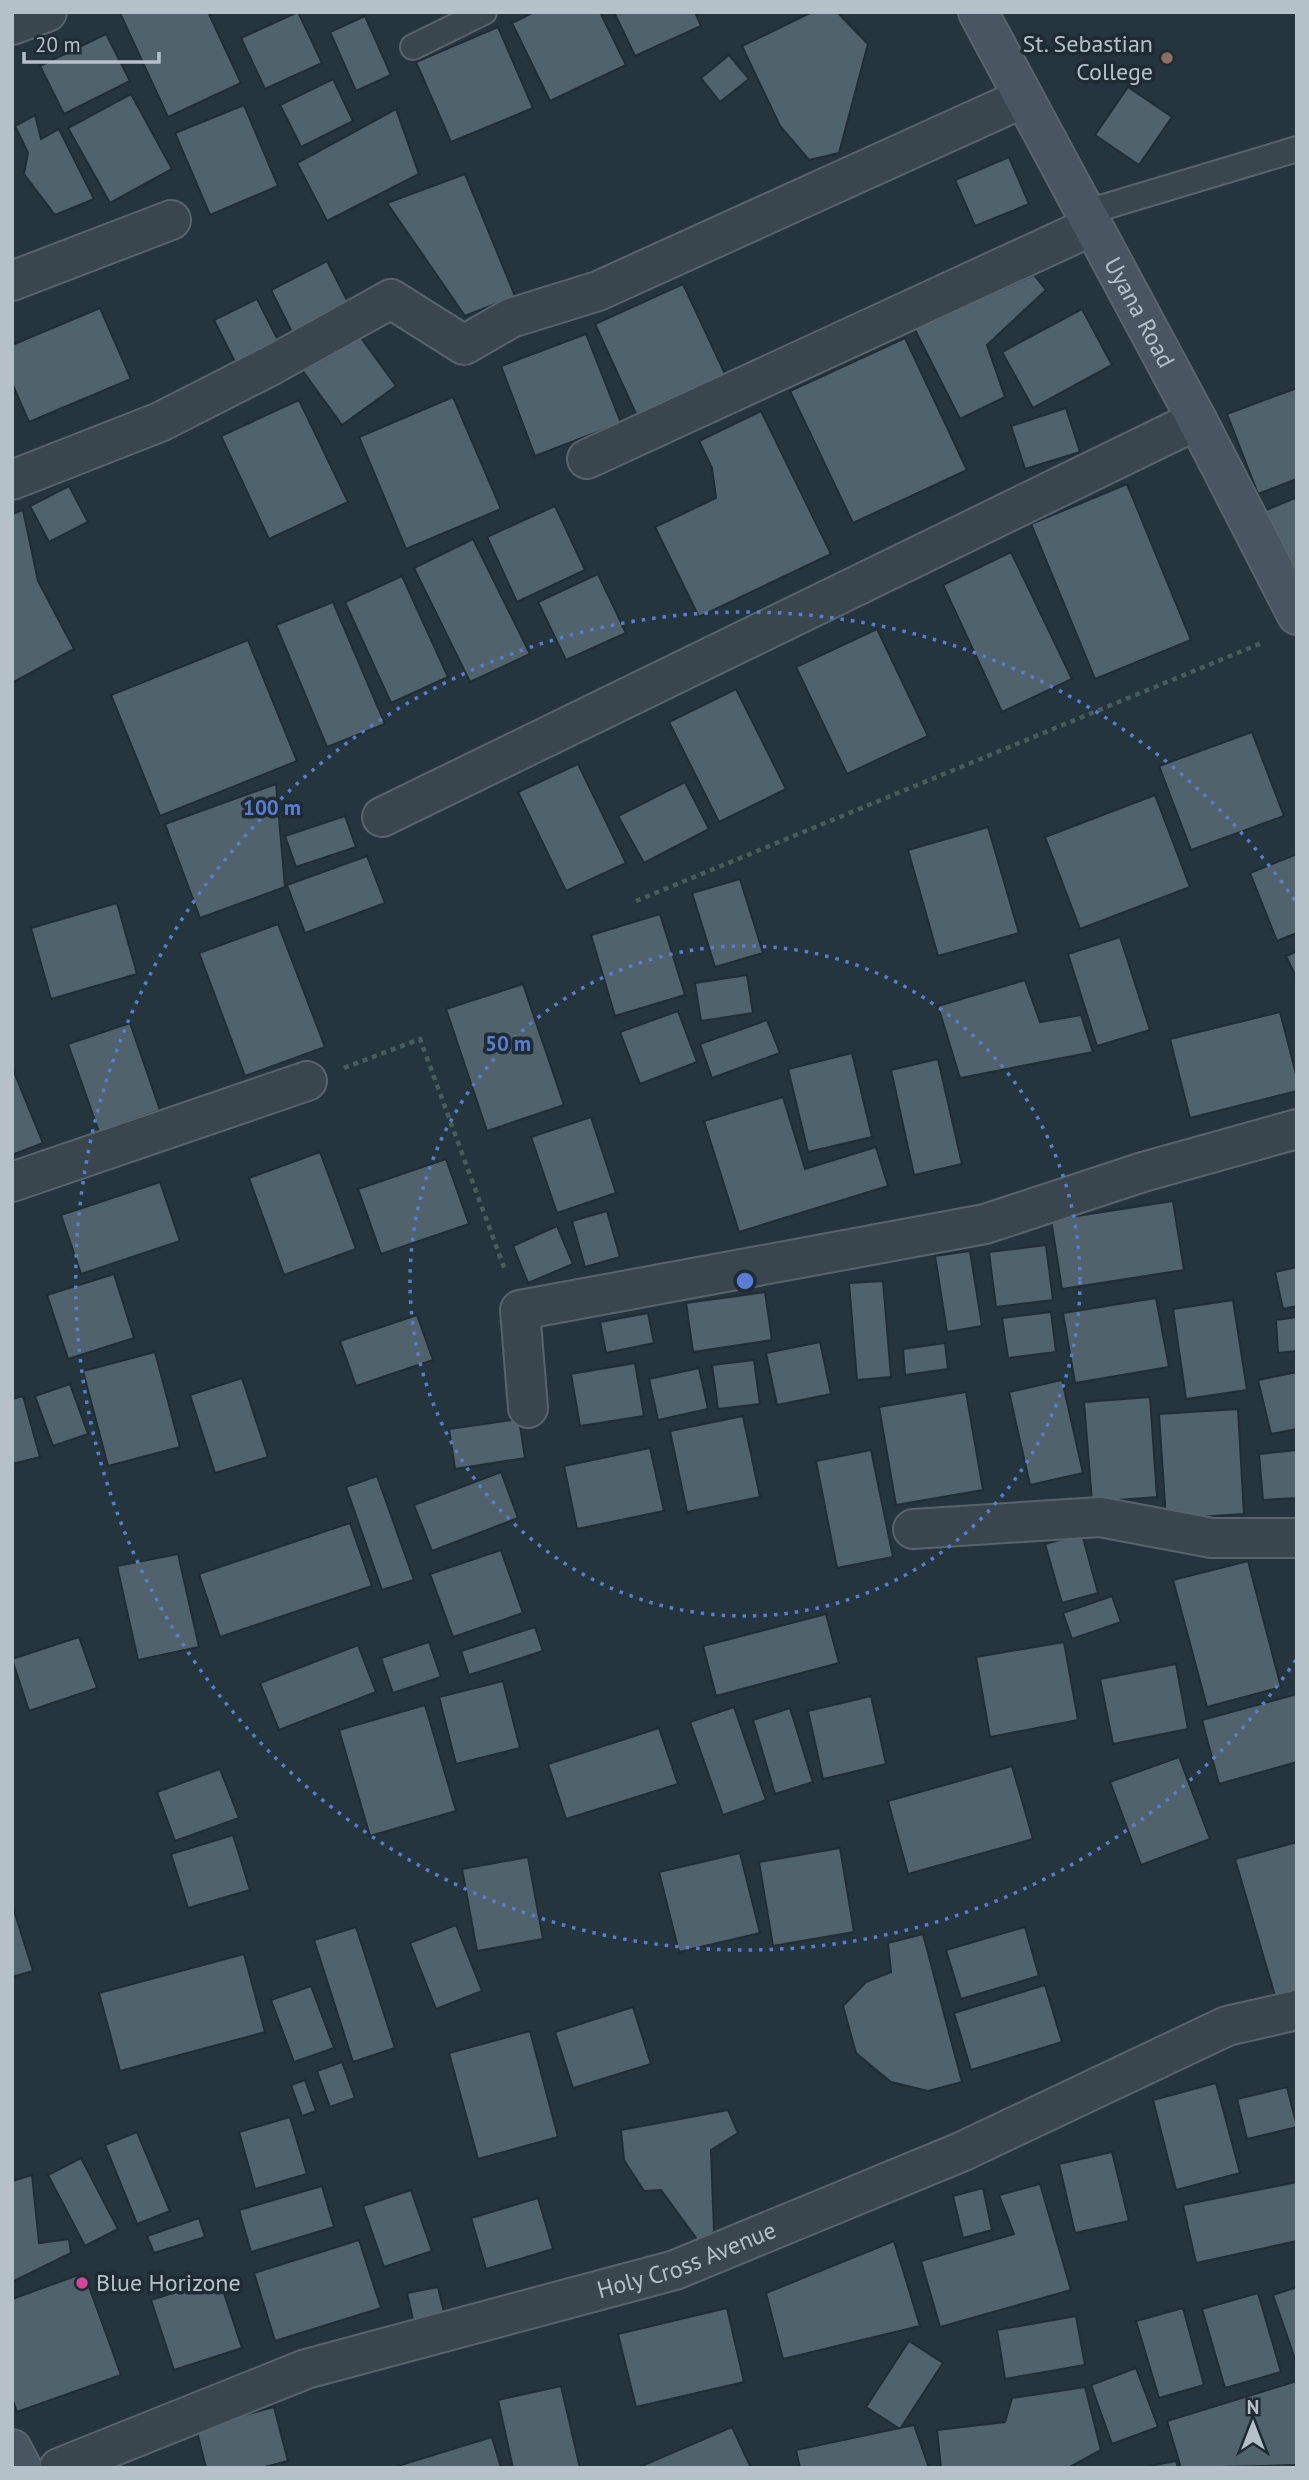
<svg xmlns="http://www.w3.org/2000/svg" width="1309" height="2480" font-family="'PT Sans',sans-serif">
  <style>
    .building { fill: #50626b; stroke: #202d35; stroke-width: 2 }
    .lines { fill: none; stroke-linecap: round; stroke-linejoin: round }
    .lane-casing { stroke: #57646c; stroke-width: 28 }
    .street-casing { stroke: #57646c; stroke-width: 42 }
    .secondary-casing { stroke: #57646c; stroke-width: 42 }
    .path { stroke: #475d5b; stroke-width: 4.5; stroke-dasharray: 5 5; stroke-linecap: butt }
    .lane { stroke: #39464e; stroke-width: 24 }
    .street { stroke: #39464e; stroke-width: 38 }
    .secondary { stroke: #475660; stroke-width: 38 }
    .ring { fill: none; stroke: #5a7cd2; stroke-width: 3.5; stroke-dasharray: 3.5 7 }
    .education-dot { fill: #8d6e63; stroke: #1e2b33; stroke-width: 2.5 }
    .hotel-dot { fill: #d1479c; stroke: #1e2b33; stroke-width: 2.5 }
    .labels { text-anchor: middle; stroke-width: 7; stroke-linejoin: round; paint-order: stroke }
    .poi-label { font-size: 24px; fill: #b5c1c9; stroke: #1e2b33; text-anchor: end }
    .street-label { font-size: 24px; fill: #b5c1c9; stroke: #1e2b33 }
    .centre { fill: #5a7cd2; stroke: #1e2b33; stroke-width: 3.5 }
    .ring-label { font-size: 21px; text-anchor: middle; font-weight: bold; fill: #5a7cd2; stroke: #1e2b33; stroke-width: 7; stroke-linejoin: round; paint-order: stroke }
  </style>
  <rect width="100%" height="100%" fill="#25353d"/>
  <!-- building -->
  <g class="building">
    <polygon points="208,12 241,83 168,117 120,13"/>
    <polygon points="298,12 322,63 265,89 241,38"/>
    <polygon points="534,12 600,12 626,65 550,101 512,23"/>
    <polygon points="614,12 695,12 701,26 635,56"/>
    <polygon points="812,12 837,12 868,44 839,153 809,160 780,126 742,46"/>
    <polygon points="365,16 391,75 356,91 330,32"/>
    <polygon points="498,27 533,108 451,142 416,62"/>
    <polygon points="106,34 130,81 64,114 40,66"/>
    <polygon points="729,55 749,79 720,102 701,78"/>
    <polygon points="333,79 353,121 301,147 280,105"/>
    <polygon points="1128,87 1172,117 1139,165 1095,135"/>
    <polygon points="131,94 172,169 110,203 68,128"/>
    <polygon points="244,105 278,186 210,215 175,133"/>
    <polygon points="396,109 419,174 327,221 297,163"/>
    <polygon points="35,115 41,139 59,129 94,199 55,215 24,174 28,153 15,126"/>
    <polygon points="1009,157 1029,204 975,226 955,180"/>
    <polygon points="465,174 515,296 465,316 387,203"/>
    <polygon points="327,261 350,306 293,334 271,290"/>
    <polygon points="1034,275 1046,290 987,345 1005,397 960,419 914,328"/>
    <polygon points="683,284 726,376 637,416 595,324"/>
    <polygon points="257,299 282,348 239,370 214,320"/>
    <polygon points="100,308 131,379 29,422 12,383 12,345"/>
    <polygon points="1082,309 1112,365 1033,408 1002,352"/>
    <polygon points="356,331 396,386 342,425 302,370"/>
    <polygon points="586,334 621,423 535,456 501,366"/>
    <polygon points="905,338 967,470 853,523 790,391"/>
    <polygon points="1297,388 1297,479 1258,494 1227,414"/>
    <polygon points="453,397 501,509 406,549 359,437"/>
    <polygon points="299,400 348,502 269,539 221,436"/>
    <polygon points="1066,408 1080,452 1025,469 1011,426"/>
    <polygon points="761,411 831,554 699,617 655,527 716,498 712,468 699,441"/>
    <polygon points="1127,484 1191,640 1095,679 1031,524"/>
    <polygon points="69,486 88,522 49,542 30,506"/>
    <polygon points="1295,498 1297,503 1297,588 1264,511"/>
    <polygon points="555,506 585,570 517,602 487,537"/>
    <polygon points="23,510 38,581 74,649 12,683 12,514"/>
    <polygon points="473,539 530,654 470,682 414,568"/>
    <polygon points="1011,552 1072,679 1002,712 943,585"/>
    <polygon points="598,574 626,633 566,660 538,602"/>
    <polygon points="402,576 448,677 391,703 345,602"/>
    <polygon points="333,602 385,724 327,747 276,625"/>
    <polygon points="877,629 928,736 847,774 796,667"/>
    <polygon points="248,640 297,761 160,816 111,695"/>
    <polygon points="736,689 786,789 719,822 669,722"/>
    <polygon points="1252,732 1284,816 1191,850 1159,766"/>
    <polygon points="578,764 626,863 566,891 518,792"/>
    <polygon points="685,782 709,829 644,863 618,816"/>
    <polygon points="276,784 285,887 200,918 165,824"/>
    <polygon points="1155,795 1190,887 1080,929 1045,837"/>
    <polygon points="345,816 356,847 296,867 285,836"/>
    <polygon points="988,827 1019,933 938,956 908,850"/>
    <polygon points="1297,854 1297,933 1277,941 1250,873"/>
    <polygon points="367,856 385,903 305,933 287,885"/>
    <polygon points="740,879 763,953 715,967 692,893"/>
    <polygon points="117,903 137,974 51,999 31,928"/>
    <polygon points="660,914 685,995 615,1016 591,935"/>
    <polygon points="278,924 325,1047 245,1076 199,953"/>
    <polygon points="1120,937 1150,1030 1097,1046 1068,954"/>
    <polygon points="1297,951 1297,979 1286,956"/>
    <polygon points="747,975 753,1013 701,1021 695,983"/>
    <polygon points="1025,980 1040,1022 1081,1015 1093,1052 960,1078 938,1006"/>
    <polygon points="523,984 564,1105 487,1131 446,1009"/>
    <polygon points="678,1011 697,1062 640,1084 620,1032"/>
    <polygon points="1280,1012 1297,1078 1297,1091 1190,1118 1170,1039"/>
    <polygon points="767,1020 780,1053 712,1078 700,1044"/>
    <polygon points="130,1023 160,1110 99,1132 68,1044"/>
    <polygon points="852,1053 872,1137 808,1152 788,1069"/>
    <polygon points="938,1059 962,1164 914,1175 891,1070"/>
    <polygon points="12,1067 43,1143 12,1155"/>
    <polygon points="783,1097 805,1169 876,1147 888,1186 739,1232 704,1121"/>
    <polygon points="591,1117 616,1193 557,1213 531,1137"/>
    <polygon points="320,1152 356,1249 284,1275 249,1178"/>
    <polygon points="446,1159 469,1224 381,1254 358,1189"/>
    <polygon points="160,1182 180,1241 81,1274 61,1215"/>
    <polygon points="1173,1201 1184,1270 1062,1289 1051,1220"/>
    <polygon points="607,1211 620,1257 585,1267 572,1221"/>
    <polygon points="557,1226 573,1264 528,1283 513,1246"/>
    <polygon points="1046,1245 1053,1300 996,1307 989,1252"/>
    <polygon points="970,1251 982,1326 947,1332 935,1256"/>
    <polygon points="1297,1267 1297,1306 1283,1309 1275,1272"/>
    <polygon points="114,1274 134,1338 68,1359 47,1295"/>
    <polygon points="883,1281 891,1377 857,1380 849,1283"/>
    <polygon points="765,1292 772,1340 693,1352 686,1303"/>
    <polygon points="1156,1298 1169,1367 1075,1383 1063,1313"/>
    <polygon points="1233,1300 1247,1390 1186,1399 1173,1309"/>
    <polygon points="1051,1312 1056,1352 1008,1358 1002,1318"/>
    <polygon points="648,1313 654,1343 606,1353 600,1322"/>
    <polygon points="417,1315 433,1360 356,1386 340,1341"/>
    <polygon points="1297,1317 1297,1351 1278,1353 1276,1320"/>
    <polygon points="820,1342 831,1394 777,1405 766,1353"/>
    <polygon points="945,1343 948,1369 905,1375 903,1349"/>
    <polygon points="155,1352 180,1447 108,1466 83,1371"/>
    <polygon points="754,1360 760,1404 718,1409 712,1365"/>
    <polygon points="635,1363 644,1416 580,1426 571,1374"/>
    <polygon points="699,1368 708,1409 658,1420 649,1379"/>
    <polygon points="1297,1372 1297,1429 1271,1434 1258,1380"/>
    <polygon points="242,1378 268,1457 215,1473 190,1395"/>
    <polygon points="1062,1380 1083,1473 1030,1485 1009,1392"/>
    <polygon points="70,1384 88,1434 53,1446 35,1396"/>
    <polygon points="966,1392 983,1490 896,1505 879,1407"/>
    <polygon points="23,1396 40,1457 12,1464 12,1399"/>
    <polygon points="1150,1397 1157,1497 1092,1502 1084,1402"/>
    <polygon points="1238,1409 1244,1514 1166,1519 1159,1414"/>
    <polygon points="743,1416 760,1497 687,1512 670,1431"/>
    <polygon points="519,1419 525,1458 455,1469 449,1429"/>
    <polygon points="650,1448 664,1511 577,1529 564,1466"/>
    <polygon points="871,1450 893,1557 837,1568 816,1461"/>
    <polygon points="1297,1450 1297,1498 1263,1500 1259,1454"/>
    <polygon points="501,1472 518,1518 432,1551 414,1505"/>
    <polygon points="377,1476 414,1580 382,1590 346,1487"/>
    <polygon points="350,1523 372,1586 220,1637 199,1574"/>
    <polygon points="1082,1534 1098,1593 1062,1603 1045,1544"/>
    <polygon points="501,1550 523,1613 453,1637 430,1574"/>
    <polygon points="178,1554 199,1647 138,1660 117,1566"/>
    <polygon points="1248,1561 1281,1687 1207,1707 1173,1580"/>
    <polygon points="1112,1596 1121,1622 1072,1639 1063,1613"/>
    <polygon points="826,1614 839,1663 716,1696 703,1646"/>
    <polygon points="535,1627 543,1651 469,1675 461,1651"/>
    <polygon points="79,1637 97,1688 29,1711 12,1659"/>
    <polygon points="429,1642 441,1677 393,1693 381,1658"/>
    <polygon points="1064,1642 1078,1720 990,1737 976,1657"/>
    <polygon points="358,1645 376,1692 279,1730 260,1683"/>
    <polygon points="1176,1664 1188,1729 1113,1744 1100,1679"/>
    <polygon points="503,1681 520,1748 456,1764 439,1697"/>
    <polygon points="1297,1694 1297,1762 1219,1784 1202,1720"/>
    <polygon points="871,1696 886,1764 823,1779 808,1711"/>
    <polygon points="425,1705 456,1811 370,1836 339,1730"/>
    <polygon points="734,1707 766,1800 723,1815 690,1722"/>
    <polygon points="790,1708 813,1782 775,1794 753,1720"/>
    <polygon points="659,1728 678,1784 566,1819 548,1764"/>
    <polygon points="1179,1757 1210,1839 1141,1865 1110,1782"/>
    <polygon points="1012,1766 1033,1839 908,1874 888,1801"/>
    <polygon points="220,1769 239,1818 175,1841 157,1792"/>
    <polygon points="233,1835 250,1890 188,1908 171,1854"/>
    <polygon points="1297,1842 1297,2001 1278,2006 1235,1859"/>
    <polygon points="840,1848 854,1932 773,1946 759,1862"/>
    <polygon points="740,1853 760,1933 679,1952 659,1872"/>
    <polygon points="528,1857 543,1939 477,1951 462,1869"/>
    <polygon points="12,1904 33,1971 12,1977"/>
    <polygon points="456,1925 482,1991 436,2009 410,1943"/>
    <polygon points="356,1927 395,2048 353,2062 314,1940"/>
    <polygon points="1025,1927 1039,1976 961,1999 946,1950"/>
    <polygon points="923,1934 962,2082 928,2091 891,2082 856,2053 843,2006 866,1982 891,1972 888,1943"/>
    <polygon points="244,1954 265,2032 120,2071 99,1993"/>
    <polygon points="1045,1985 1062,2042 971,2070 954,2013"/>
    <polygon points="311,1986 334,2048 294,2062 271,2000"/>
    <polygon points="633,2007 651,2064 573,2088 555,2032"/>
    <polygon points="530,2031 558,2137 478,2159 449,2053"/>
    <polygon points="342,2062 355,2098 330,2107 317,2071"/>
    <polygon points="305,2080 316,2111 302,2116 291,2085"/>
    <polygon points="1216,2083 1240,2173 1176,2190 1153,2100"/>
    <polygon points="1287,2087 1297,2127 1247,2139 1237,2099"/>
    <polygon points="728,2110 738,2133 711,2150 714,2231 702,2246 661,2190 644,2191 624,2160 621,2130"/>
    <polygon points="290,2117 307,2174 255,2189 239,2132"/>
    <polygon points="137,2132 170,2211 137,2224 105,2145"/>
    <polygon points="1112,2152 1129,2221 1075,2233 1059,2164"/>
    <polygon points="81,2158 118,2229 85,2246 48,2175"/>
    <polygon points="32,2175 39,2243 69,2239 71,2253 12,2282 12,2181"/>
    <polygon points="1297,2182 1297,2241 1196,2263 1183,2205"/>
    <polygon points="1040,2184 1071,2290 940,2327 921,2261 1014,2234 999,2195"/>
    <polygon points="322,2186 334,2227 251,2252 239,2210"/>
    <polygon points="983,2188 992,2230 963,2238 953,2196"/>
    <polygon points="411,2190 432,2251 384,2267 363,2206"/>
    <polygon points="538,2198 553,2249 486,2269 471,2218"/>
    <polygon points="199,2218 205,2237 154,2253 147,2236"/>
    <polygon points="359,2240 381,2308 275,2341 254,2273"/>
    <polygon points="894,2241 920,2326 783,2359 766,2293"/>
    <polygon points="84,2273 121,2375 17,2412 12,2398 12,2299"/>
    <polygon points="219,2278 242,2348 174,2370 151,2300"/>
    <polygon points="438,2287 445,2317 414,2324 407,2293"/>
    <polygon points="1297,2287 1297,2362 1296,2362 1273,2295"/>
    <polygon points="1258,2293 1281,2372 1225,2388 1202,2309"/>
    <polygon points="727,2308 744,2382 636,2407 618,2334"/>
    <polygon points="1183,2308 1204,2385 1159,2398 1136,2321"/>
    <polygon points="1076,2316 1085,2365 1005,2379 997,2330"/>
    <polygon points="909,2341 943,2363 900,2429 866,2407"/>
    <polygon points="1136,2368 1158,2427 1112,2444 1091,2385"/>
    <polygon points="1297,2381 1297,2465 1181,2468 1167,2421"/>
    <polygon points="561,2386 580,2468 513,2468 498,2400"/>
    <polygon points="1085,2387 1101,2450 1068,2468 941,2468 937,2430 1005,2422 1012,2398"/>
    <polygon points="274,2407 288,2461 261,2468 206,2468 196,2428"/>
    <polygon points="914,2425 929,2468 800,2468 796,2450"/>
    <polygon points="732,2427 751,2468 637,2468"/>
    <polygon points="492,2437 501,2468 391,2468"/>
    <polygon points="1176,2461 1178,2468 1139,2468"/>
  </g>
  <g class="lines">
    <!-- lane casing -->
    <g class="lane-casing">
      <g id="lane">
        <polyline points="413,47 484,12"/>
        <polyline points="1084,213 1297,149"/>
      </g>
    </g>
    <!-- street casing -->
    <g class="street-casing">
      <g id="street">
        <polyline points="12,25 47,12"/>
        <polyline points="12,281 171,220"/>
        <polyline points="587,459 1092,226"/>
        <polyline points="12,480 160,422 272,365 391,299 464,345 511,318 598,291 1021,99 1025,102"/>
        <polyline points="382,817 1197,420"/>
        <polyline points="12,1182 307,1081"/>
        <polyline points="528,1408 520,1310 985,1224 1143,1172 1297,1129"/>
        <polyline points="913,1529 1100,1517 1212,1538 1297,1538"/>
        <path id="s1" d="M 59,2468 L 306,2369 L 675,2270 L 961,2152 L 1227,2026 L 1297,2010"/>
      </g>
    </g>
    <!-- secondary casing -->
    <g class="secondary-casing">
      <g id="secondary">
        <path id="s2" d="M 978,12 L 1197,420 L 1297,615"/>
        <polyline points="12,2449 22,2468"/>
      </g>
    </g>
    <!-- path -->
    <g class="path">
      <polyline points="636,901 1264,642"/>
      <polyline points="344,1068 420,1039 505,1270"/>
    </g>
    <!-- lane -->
    <use href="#lane" class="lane"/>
    <!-- street -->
    <use href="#street" class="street"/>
    <!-- secondary -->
    <use href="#secondary" class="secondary"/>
  </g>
  <!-- distance rings -->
  <g class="ring">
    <circle cx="745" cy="1281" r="335"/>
    <path d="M1296 1660A669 669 0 1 1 1296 902"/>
  </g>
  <!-- markers -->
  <circle class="education-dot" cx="1167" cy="58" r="7"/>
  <circle class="hotel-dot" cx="82" cy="2283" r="7"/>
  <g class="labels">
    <!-- poi labels -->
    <g class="poi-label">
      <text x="1153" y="52">St. Sebastian<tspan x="1153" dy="28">College</tspan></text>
      <text x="96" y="2291" text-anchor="start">Blue Horizone</text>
    </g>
    <!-- street labels -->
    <g class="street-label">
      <text dy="8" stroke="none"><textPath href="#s2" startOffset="341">Uyana Road</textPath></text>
      <text dy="8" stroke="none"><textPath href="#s1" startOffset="662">Holy Cross Avenue</textPath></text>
    </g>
  </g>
  <circle cx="745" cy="1281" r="10" class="centre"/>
  <g class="ring-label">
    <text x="272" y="815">100 m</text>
    <text x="508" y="1051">50 m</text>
  </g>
  <!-- border -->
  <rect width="1309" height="2480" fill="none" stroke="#b5c1c9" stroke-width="28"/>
  <!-- north arrow -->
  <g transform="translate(1253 2424)" stroke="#1e2b33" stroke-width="5" paint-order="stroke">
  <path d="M0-5L12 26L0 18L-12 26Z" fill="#b5c1c9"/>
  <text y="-10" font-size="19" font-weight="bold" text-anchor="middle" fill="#b5c1c9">N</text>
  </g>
  <!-- scale -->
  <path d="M24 52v10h135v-10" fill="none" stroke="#b5c1c9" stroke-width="3.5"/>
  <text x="35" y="52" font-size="21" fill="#b5c1c9" stroke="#1e2b33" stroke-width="5" paint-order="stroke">20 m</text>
</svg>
